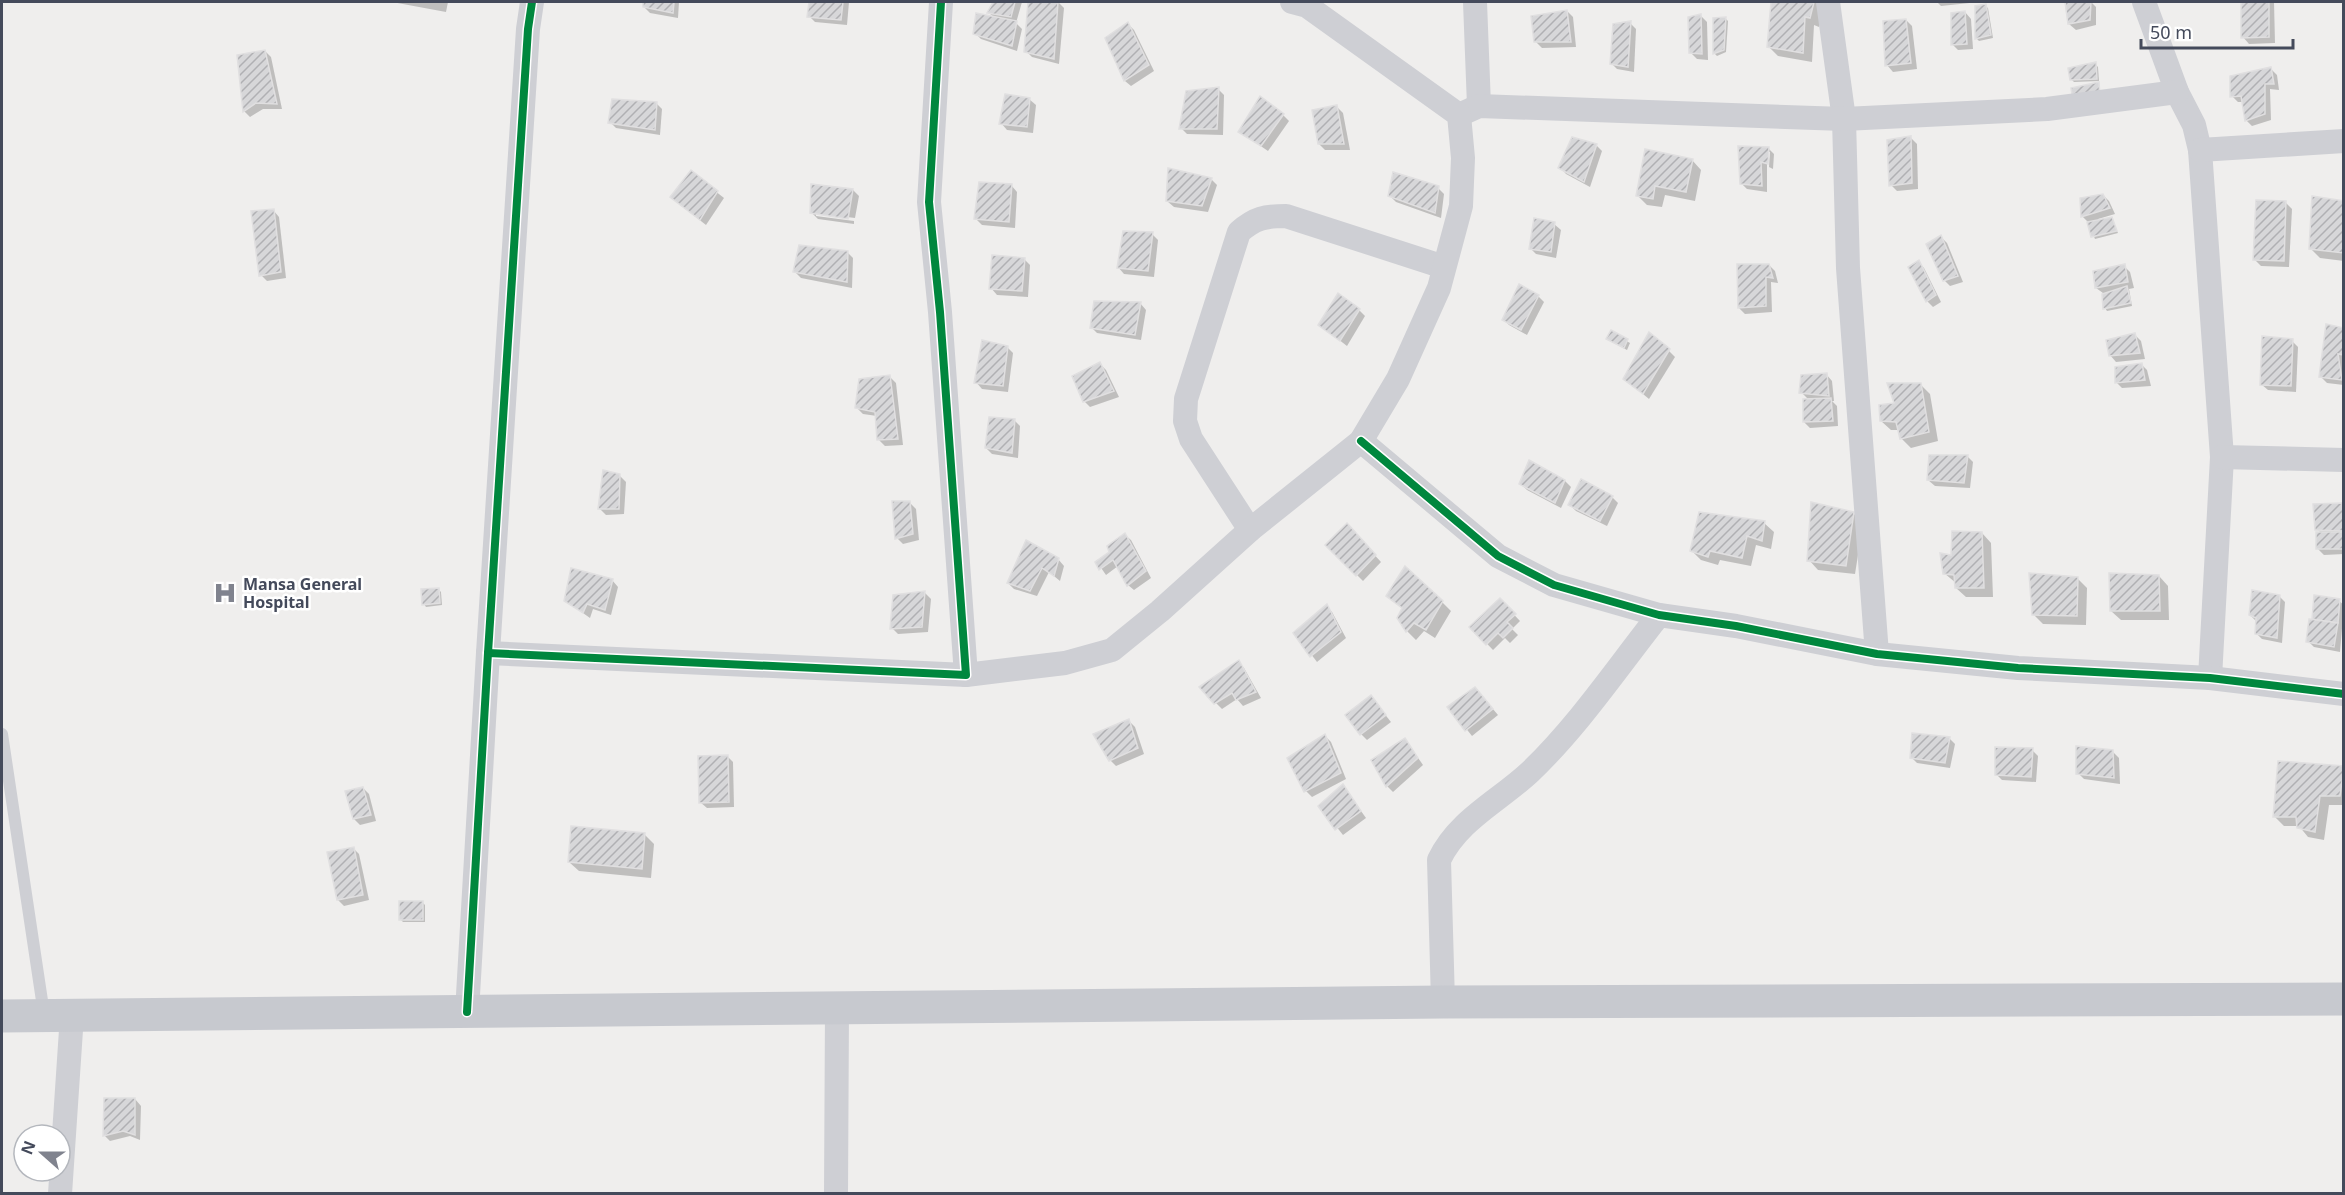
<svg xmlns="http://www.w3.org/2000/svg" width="2345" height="1195" font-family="'Noto Sans',sans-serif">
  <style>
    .shadow { fill: #0003 }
    .building { fill: url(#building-hatch); stroke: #e0dfe0; stroke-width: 1.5 }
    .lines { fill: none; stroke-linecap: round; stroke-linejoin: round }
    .lane { stroke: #cecfd4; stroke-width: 12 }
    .street { stroke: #cecfd4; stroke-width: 24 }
    .primary { stroke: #c7c9cf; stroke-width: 33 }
    .cycleway-casing { stroke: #fff; stroke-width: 11 }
    .cycleway { stroke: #00873e; stroke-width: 8 }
    .labels { text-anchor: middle; stroke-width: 5; stroke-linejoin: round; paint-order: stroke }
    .poi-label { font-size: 16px; font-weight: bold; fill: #444a5b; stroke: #fff; text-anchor: start }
  </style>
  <defs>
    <pattern id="building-hatch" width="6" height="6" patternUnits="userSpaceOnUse" patternTransform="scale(1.5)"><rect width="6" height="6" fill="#d7d7d9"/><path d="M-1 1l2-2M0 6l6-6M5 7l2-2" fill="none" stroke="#b0b0b3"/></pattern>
  </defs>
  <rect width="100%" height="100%" fill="#efeeed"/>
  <!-- shadow -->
  <g class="shadow">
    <polygon points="392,2 448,2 446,12"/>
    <polygon points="645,2 679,2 678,18 650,13 644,7"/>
    <polygon points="811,2 849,2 847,25 815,22 809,16"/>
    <polygon points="994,2 1022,2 1016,23 1022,29 1017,51 981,39 975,33 995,18 989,13"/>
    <polygon points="1030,2 1058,2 1064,8 1059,64 1032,57 1026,51"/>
    <polygon points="1773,2 1816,2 1824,9 1819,27 1814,25 1812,62 1778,56 1768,46"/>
    <polygon points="1937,2 1979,2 1941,6"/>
    <polygon points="2091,2 2096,7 2096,25 2076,30 2069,24 2066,4"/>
    <polygon points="2242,2 2274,2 2275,43 2249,44 2243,37"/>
    <polygon points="1985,6 1988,8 1993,38 1979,41 1977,39 1976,7"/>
    <polygon points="1567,11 1573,17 1576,47 1542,48 1536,42"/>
    <polygon points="1965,12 1971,19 1973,49 1958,50 1952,44"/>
    <polygon points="1701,16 1707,22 1708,60 1697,59 1691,53"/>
    <polygon points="1725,18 1728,21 1726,52 1717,56 1714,53"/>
    <polygon points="1906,20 1912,26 1917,69 1893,72 1887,65"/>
    <polygon points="1630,23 1636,29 1634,72 1617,69 1611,63"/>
    <polygon points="1128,24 1134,30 1154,71 1131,86 1125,81 1107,38"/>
    <polygon points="265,51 271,57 282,109 263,109 250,117 244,111 238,57"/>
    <polygon points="2095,64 2098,67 2099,81 2074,82 2071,79"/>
    <polygon points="2271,69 2277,75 2279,90 2270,89 2271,120 2252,126 2246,120 2243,102 2238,102 2232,96"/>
    <polygon points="1218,89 1224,95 1223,135 1187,134 1181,128"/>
    <polygon points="1029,99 1036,105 1033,133 1007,130 1001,123"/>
    <polygon points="656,103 662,109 660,135 616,128 610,122"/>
    <polygon points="1337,107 1343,113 1350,150 1325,150 1319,144"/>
    <polygon points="1283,115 1289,121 1268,151 1240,132"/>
    <polygon points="1911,138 1917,144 1918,189 1897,191 1891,185"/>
    <polygon points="1596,145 1602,151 1590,187 1566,174 1560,167"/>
    <polygon points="1768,148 1774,154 1773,169 1769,167 1770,152 1767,152 1767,192 1747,189 1741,183"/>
    <polygon points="1692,160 1701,170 1695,201 1665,195 1662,207 1647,205 1637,195"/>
    <polygon points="691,172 724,198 706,225 678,203"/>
    <polygon points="1211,179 1217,185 1208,212 1174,207 1167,201"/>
    <polygon points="1011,185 1017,192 1015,228 982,225 976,219"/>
    <polygon points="1438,188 1444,194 1441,218 1396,202 1390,196"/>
    <polygon points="853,190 859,196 855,218 816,213 816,216 854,221 854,224 818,219 812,213"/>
    <polygon points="2103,195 2109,201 2115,214 2098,219 2098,221 2111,219 2118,233 2095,239 2088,222 2082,216"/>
    <polygon points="2286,203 2292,209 2289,267 2261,266 2255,260"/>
    <polygon points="2344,203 2344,261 2320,258 2311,249"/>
    <polygon points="273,210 279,217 286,278 267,281 261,275"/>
    <polygon points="1554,224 1561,230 1556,258 1536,254 1530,248"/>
    <polygon points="1152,234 1158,240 1154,277 1124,274 1118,267"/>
    <polygon points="1941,237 1947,243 1963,282 1950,286 1944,280"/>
    <polygon points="847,252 853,258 852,288 801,278 795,272"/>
    <polygon points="1024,259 1030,265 1028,297 997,295 991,288"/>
    <polygon points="1918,262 1924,268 1941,302 1933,307 1927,301"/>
    <polygon points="1769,265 1775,271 1778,283 1771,282 1772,312 1745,314 1739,308"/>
    <polygon points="2124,266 2130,272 2134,288 2129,289 2132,306 2107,311 2105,308 2103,293 2096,288"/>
    <polygon points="1538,296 1544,302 1527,335 1509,325 1503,319"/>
    <polygon points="1140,303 1146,310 1141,340 1097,333 1091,327"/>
    <polygon points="1359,310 1365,316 1347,346 1320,325"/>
    <polygon points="2344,330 2344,385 2327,383 2321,377"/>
    <polygon points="1611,332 1630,343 1627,350 1610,341"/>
    <polygon points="2135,335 2141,341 2145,359 2116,362 2110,355"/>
    <polygon points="2292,341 2298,347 2296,392 2268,390 2261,384"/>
    <polygon points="1007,347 1013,353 1008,392 982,389 976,382"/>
    <polygon points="1669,351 1675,357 1649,399 1625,379"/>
    <polygon points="1100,364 1106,370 1119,397 1090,407 1084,401"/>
    <polygon points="2141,364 2147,370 2151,386 2122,388 2116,382"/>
    <polygon points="1826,374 1832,381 1834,401 1832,401 1837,406 1838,426 1810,428 1804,422 1809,400 1801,392"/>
    <polygon points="890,377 896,383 903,445 885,446 879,440 877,416 863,414 857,408"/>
    <polygon points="1921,385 1930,394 1938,441 1911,448 1901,438 1899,430 1891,430 1881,421"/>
    <polygon points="1014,420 1020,426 1018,458 992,454 986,448"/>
    <polygon points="1967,456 1973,462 1970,488 1935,486 1928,480"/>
    <polygon points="620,476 626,482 624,514 606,515 600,509"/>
    <polygon points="1565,481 1571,487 1561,508 1527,490 1521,484"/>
    <polygon points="1612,497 1618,503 1607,526 1576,511 1570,505"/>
    <polygon points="909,502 916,509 919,540 903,544 897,538"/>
    <polygon points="2341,504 2344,506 2344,554 2324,555 2318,549 2321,533 2317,529"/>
    <polygon points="1853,513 1863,523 1855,574 1818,570 1809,560"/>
    <polygon points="1764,523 1774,532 1771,549 1756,545 1751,566 1720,560 1718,565 1701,560 1692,551"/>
    <polygon points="1347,525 1381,562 1363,581 1327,545"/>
    <polygon points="1982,533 1991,543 1993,597 1966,597 1956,588 1956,583 1944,573 1953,557"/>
    <polygon points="1125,535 1131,540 1151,578 1134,590 1128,585 1118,566 1106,575 1097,562 1110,553"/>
    <polygon points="1058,559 1064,566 1060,581 1049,572 1037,596 1014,589 1008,583"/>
    <polygon points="2159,576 2168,586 2169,620 2121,620 2111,611"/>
    <polygon points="2078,579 2087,588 2086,625 2043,624 2033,614"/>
    <polygon points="612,580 618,587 611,615 593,609 590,618 566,601"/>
    <polygon points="438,589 441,592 442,605 426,607 424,604"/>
    <polygon points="925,593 931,599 928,632 898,634 892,628"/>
    <polygon points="1388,596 1442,602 1451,611 1435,638 1424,631 1416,640 1407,631 1403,609"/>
    <polygon points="2279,596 2285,602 2282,643 2262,639 2256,633 2256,621 2250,615"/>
    <polygon points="2315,597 2339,601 2344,605 2340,652 2314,647 2308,641 2313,621"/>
    <polygon points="1500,600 1520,621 1512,629 1518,635 1510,643 1505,638 1493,650 1471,627"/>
    <polygon points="1326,606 1332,612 1346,638 1317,662 1295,633"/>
    <polygon points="1238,662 1244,668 1261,698 1243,706 1237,699 1222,709 1201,688"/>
    <polygon points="1481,695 1498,715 1472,736 1449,707"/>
    <polygon points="1371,697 1391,722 1367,740 1361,734"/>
    <polygon points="1129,721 1135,727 1144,754 1116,766 1110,760"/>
    <polygon points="1325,736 1331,742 1346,779 1312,797 1306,791"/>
    <polygon points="1949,738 1955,744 1950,768 1917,763 1911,757"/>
    <polygon points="1405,739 1423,765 1393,792 1387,786 1373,760"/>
    <polygon points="2032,750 2038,756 2036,782 2002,780 1996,774"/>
    <polygon points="2113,752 2119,758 2120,784 2084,779 2078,773"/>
    <polygon points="727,756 733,762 734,807 707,808 700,802"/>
    <polygon points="2344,768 2344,805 2329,805 2324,840 2308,837 2299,826 2284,826 2275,817"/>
    <polygon points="1343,786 1366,818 1343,835 1320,806"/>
    <polygon points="363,788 369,794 376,821 360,825 354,819"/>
    <polygon points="645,835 654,844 651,878 579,871 569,862"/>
    <polygon points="353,848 359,854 369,900 344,906 338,900"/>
    <polygon points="423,903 425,905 425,922 403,922 401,920"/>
    <polygon points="135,1099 141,1106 140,1140 130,1136 110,1141 104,1135"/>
  </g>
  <!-- building -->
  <g class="building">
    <polygon points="643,2 674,2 673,13 643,7"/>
    <polygon points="809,2 843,2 841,20 807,17"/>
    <polygon points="993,2 1015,2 1011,17 987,13"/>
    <polygon points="1028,2 1058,2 1054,59 1024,52"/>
    <polygon points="1771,2 1814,2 1810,18 1805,17 1803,53 1767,47"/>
    <polygon points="2065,2 2091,2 2090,20 2068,24"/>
    <polygon points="2241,2 2269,2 2269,37 2241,38"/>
    <polygon points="1986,4 1991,35 1975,39 1975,6"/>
    <polygon points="1567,10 1571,42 1534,42 1531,16"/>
    <polygon points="1965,11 1967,44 1951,45 1951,13"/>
    <polygon points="976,13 1017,21 1012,46 973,34"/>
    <polygon points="1701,14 1702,54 1689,53 1688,17"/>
    <polygon points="1726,17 1724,50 1713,54 1713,18"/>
    <polygon points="1906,19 1911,63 1885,66 1883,21"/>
    <polygon points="1631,21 1628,67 1610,64 1613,24"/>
    <polygon points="1128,22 1149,65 1124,81 1105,38"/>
    <polygon points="265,50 277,104 256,103 243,112 237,55"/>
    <polygon points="2096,62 2097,79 2070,80 2068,68"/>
    <polygon points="2271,67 2274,84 2265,84 2265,114 2245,121 2241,96 2230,97 2230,76"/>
    <polygon points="2099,82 2100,97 2073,101 2071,88"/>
    <polygon points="1219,87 1217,129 1179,129 1186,91"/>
    <polygon points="1005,94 1030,98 1027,127 999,124"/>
    <polygon points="1260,96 1284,114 1261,146 1238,132"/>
    <polygon points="612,99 657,102 655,130 608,123"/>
    <polygon points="1337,105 1344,144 1318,144 1312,110"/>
    <polygon points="1911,136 1912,183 1889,186 1887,140"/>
    <polygon points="1572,137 1597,144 1584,182 1558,168"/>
    <polygon points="1738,146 1769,147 1768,164 1761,162 1762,186 1740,184"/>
    <polygon points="1645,149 1693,159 1686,192 1655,186 1653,199 1636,196"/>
    <polygon points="1168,168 1212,178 1202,206 1166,201"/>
    <polygon points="691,170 718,191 700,220 670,197"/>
    <polygon points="1393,172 1439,186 1435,213 1388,196"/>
    <polygon points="979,182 1012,184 1009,222 974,219"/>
    <polygon points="811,184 853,189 848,219 810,213"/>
    <polygon points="2103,194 2110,208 2081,217 2080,198"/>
    <polygon points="2312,196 2344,201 2344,253 2309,249"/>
    <polygon points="2256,200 2286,201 2284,261 2253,260"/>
    <polygon points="274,209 281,272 259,276 251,211"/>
    <polygon points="2112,217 2117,231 2091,237 2087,222"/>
    <polygon points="1534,218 1555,222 1551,252 1529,249"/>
    <polygon points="1123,231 1153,232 1148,271 1117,268"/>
    <polygon points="1941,235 1958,276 1943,281 1926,244"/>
    <polygon points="799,245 848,251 847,282 793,272"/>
    <polygon points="992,255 1025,258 1022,291 989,289"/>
    <polygon points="1919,260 1936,295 1926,302 1908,267"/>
    <polygon points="1737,264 1769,264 1773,278 1766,277 1766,306 1738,308"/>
    <polygon points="2125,264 2128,282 2095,288 2093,271"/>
    <polygon points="1519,284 1539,295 1521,330 1502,320"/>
    <polygon points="2127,286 2131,303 2103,309 2102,294"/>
    <polygon points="1338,293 1360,309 1340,341 1318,325"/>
    <polygon points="1094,301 1141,302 1135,335 1090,328"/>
    <polygon points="2326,324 2344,328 2344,355 2338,354 2342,380 2319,377"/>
    <polygon points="1611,330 1628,339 1624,348 1606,339"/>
    <polygon points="1649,332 1670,349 1643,394 1623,379"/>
    <polygon points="2135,333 2140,353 2109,356 2106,340"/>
    <polygon points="2262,336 2293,339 2291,386 2260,385"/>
    <polygon points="982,340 1008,346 1003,386 974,383"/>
    <polygon points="1100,362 1114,391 1083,402 1072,376"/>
    <polygon points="2142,363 2145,380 2115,383 2115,367"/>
    <polygon points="1827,373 1829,396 1799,393 1801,375"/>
    <polygon points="890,375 898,439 877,440 875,412 855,408 859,379"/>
    <polygon points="1887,383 1921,383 1929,432 1900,439 1896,422 1880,421 1879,405 1894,403"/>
    <polygon points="1831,398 1833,421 1803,422 1803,399"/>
    <polygon points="989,417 1015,419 1012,453 985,448"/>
    <polygon points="1929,455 1968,455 1964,483 1927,480"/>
    <polygon points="1529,460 1565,480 1555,503 1519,484"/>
    <polygon points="603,470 620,474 619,509 598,509"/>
    <polygon points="1581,479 1613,496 1600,521 1568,505"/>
    <polygon points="892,501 910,501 913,534 895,539"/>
    <polygon points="1811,502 1854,512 1846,566 1807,561"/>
    <polygon points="2342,503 2344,531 2315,530 2313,504"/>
    <polygon points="1699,512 1765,521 1762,541 1747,536 1742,558 1710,551 1708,557 1690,551"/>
    <polygon points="1347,523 1376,555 1356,576 1325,545"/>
    <polygon points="1952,531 1982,532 1984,588 1955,588 1954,575 1943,574 1940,553 1951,555"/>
    <polygon points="2316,532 2343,532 2344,549 2316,549"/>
    <polygon points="1125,533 1146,571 1127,586 1113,560 1099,570 1095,562 1109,552 1107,546"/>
    <polygon points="1026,540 1059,558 1054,576 1042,568 1030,591 1007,583"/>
    <polygon points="1405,566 1443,601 1426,630 1414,623 1406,632 1397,618 1402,608 1386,596"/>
    <polygon points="571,568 613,579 605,610 587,604 583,613 564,601"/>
    <polygon points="2029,573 2078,577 2077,616 2032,615"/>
    <polygon points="2109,573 2159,575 2160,611 2110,611"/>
    <polygon points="439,588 440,603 422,605 421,589"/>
    <polygon points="2252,590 2280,595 2277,638 2255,634 2256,618 2249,615"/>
    <polygon points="925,591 922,627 890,629 893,595"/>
    <polygon points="2314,595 2340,599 2338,623 2312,619"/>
    <polygon points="1500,598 1516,614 1507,622 1513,628 1503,638 1498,633 1486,645 1469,627"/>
    <polygon points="1327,604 1341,632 1310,657 1293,633"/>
    <polygon points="2309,619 2338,623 2334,647 2306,642"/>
    <polygon points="1239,660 1256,692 1236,700 1232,693 1214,704 1199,687"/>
    <polygon points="1475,687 1493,709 1465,731 1447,707"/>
    <polygon points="1371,695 1386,715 1360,735 1345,715"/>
    <polygon points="1129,719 1138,748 1109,761 1093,734"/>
    <polygon points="1912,733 1950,737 1945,763 1910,758"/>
    <polygon points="1325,734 1341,773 1304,792 1287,758"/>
    <polygon points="1405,738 1418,758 1386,787 1371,760"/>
    <polygon points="2076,746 2113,750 2114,778 2076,774"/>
    <polygon points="1995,747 2033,748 2031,777 1995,775"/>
    <polygon points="728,755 729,802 699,803 698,756"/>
    <polygon points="2278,761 2344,766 2340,796 2320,796 2315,832 2297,828 2296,817 2273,817"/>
    <polygon points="1343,784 1361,811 1335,830 1318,806"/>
    <polygon points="363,787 371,815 353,819 345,791"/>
    <polygon points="571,826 645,833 642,869 568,862"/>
    <polygon points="354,847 363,895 337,900 327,852"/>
    <rect x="399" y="901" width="24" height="19"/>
    <polygon points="104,1098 135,1098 135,1135 123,1131 103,1136"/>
  </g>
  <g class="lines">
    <!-- lane -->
    <polyline class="lane" points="2,734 44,1014"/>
    <!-- street -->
    <g class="street">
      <polyline points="1475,2 1479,106"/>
      <polyline points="1828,2 1844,119 1848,268 1877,654"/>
      <polyline points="2144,2 2177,92 2194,125 2200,150 2222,457 2210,678"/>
      <polyline points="1459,115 1479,106 1844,119 2047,109 2177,92"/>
      <polyline points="2200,150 2344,141"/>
      <polyline points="1361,441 1498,556 1554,585 1659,615 1736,626 1877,654 2018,668 2210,678 2344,694"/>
      <polyline points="2222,457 2344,460"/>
      <path d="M 1250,530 L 1191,439 L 1185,421 L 1186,399 L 1239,232 C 1255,218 1265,216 1286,216 L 1444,267"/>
      <polyline points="488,653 966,675 940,312 929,202 941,2"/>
      <polyline points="966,675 1065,663 1112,650 1160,611 1250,530 1361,441 1398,379 1439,288 1461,206 1463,158 1459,115 1307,6 1292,2"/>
      <path d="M 1443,1002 L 1439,860 C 1458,820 1499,801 1530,772 C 1579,725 1617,668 1659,615"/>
      <polyline points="467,1012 488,653 528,29 532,2"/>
      <polyline points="60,1194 72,1015"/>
      <polyline points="836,1194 837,1009"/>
    </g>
    <!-- primary -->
    <polyline class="primary" points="2,1016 1443,1002 2344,999"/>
    <!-- cycleway casing -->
    <g class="cycleway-casing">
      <g id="cycleway">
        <polyline points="1361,441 1498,556 1554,585 1659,615 1736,626 1877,654 2018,668 2210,678 2344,694"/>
        <polyline points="488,653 966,675 940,312 929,202 941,2"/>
        <polyline points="467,1012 488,653 528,29 532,2"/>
      </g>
    </g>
    <!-- cycleway -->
    <use href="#cycleway" class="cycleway"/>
  </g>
  <!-- icons -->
  <defs>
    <g id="hospital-bare" transform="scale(1.8)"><path d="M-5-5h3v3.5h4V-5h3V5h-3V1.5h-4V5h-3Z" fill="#80838e" stroke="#fff" stroke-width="2.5" paint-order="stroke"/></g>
  </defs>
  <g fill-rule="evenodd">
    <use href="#hospital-bare" x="225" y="593"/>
  </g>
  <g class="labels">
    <!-- poi labels -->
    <g class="poi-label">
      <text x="243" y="590">Mansa General<tspan x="243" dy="18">Hospital</tspan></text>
    </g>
  </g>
  <!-- border -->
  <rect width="2345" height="1195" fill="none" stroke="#444a5b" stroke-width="6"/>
  <!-- north arrow -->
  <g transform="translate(42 1153) rotate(291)"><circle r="28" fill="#ffffff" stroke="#b4b7bd" stroke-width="1.5"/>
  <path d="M0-4.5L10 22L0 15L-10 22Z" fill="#80838e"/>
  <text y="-9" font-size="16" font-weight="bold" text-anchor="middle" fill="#444a5b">N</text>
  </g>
  <!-- scale -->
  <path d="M2141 39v9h152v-9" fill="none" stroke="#444a5b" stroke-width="3"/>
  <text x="2150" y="39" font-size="18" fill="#444a5b" stroke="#ffffff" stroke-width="4.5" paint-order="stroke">50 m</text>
</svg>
